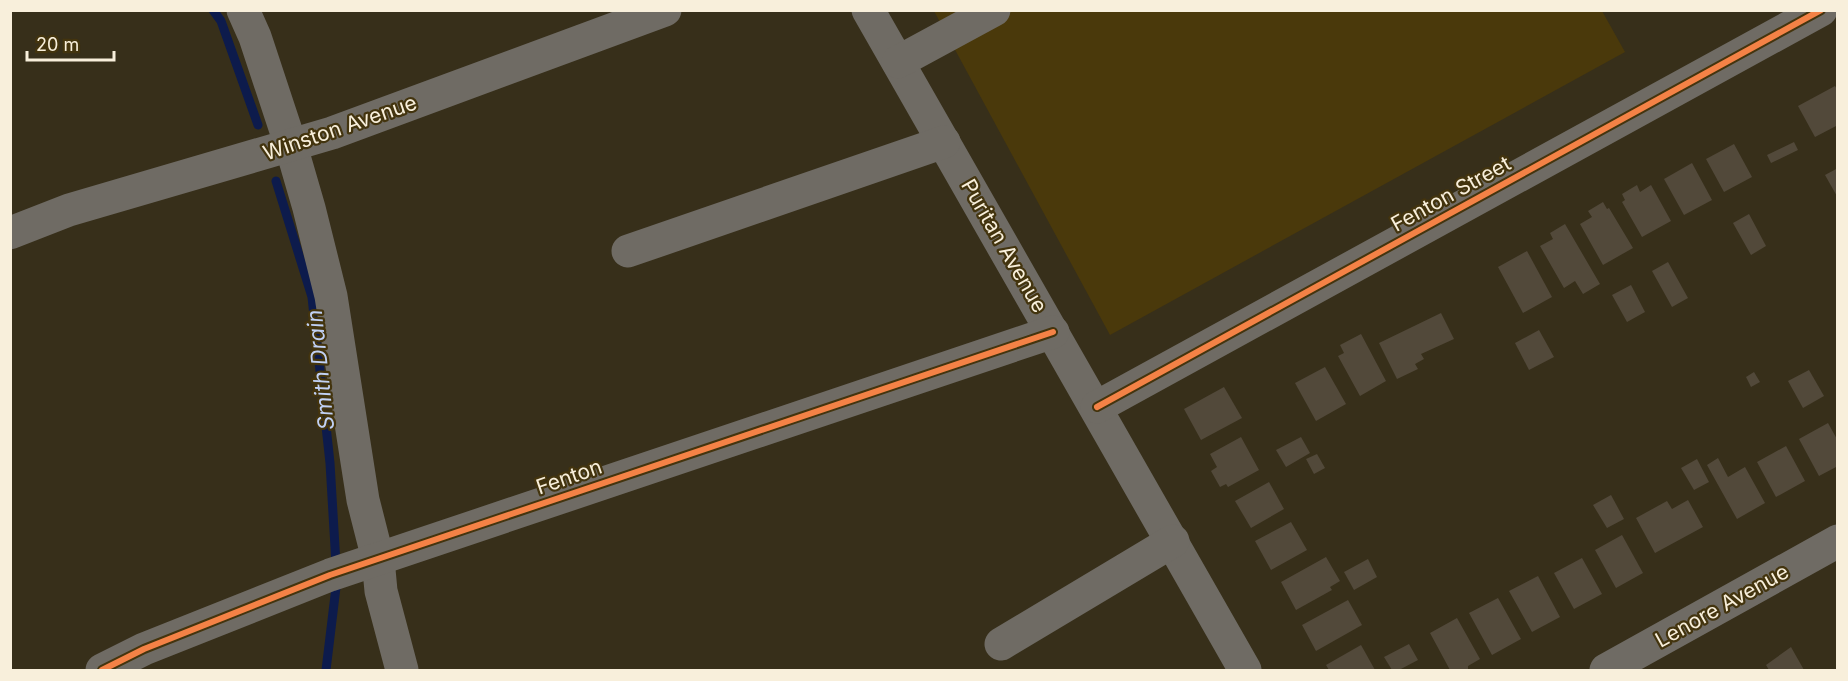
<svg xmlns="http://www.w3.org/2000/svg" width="1848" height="681" font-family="Inter,sans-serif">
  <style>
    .built { fill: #4a390b }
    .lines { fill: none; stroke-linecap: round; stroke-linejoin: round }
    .stream { stroke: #0d1b4c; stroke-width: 9 }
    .building { fill: #52493a }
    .minor { stroke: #6f6b64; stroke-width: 33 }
    .cycleway-casing { stroke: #43340e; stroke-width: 10 }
    .cycleway { stroke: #f48246; stroke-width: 6 }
    .labels { text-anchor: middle; stroke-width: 4.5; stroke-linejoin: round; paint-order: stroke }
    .street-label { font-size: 21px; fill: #f8efdb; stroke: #43340e }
    .water-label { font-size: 22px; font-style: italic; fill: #c1d1f5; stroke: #43340e }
  </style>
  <rect width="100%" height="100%" fill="#372f1a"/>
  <!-- built -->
  <polygon class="built" points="934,11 1602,11 1625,52 1110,335"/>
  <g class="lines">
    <!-- stream -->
    <g class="stream">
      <polyline points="213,10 221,21 258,125"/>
      <polyline points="276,181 312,297 330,463 336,564"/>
      <polyline points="326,670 337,579"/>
    </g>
  </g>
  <!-- building -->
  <g class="building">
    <polygon points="1835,86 1838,91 1838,125 1815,137 1798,106"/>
    <polygon points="1794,142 1798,150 1771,163 1767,155"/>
    <polygon points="1734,144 1752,177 1724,192 1706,159"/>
    <polygon points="1692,163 1712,200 1684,215 1664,179"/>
    <polygon points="1838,168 1838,198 1825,175"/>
    <polygon points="1637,185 1640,192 1651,185 1671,221 1642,237 1622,202 1625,200 1622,194"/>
    <polygon points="1603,202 1607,209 1609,208 1633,248 1603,265 1580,224 1592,217 1588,211"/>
    <polygon points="1749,214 1766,246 1751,255 1733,223"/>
    <polygon points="1565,224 1600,284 1583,294 1575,281 1564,288 1540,246 1553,239 1550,233"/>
    <polygon points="1527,251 1552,297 1523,313 1498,267"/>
    <polygon points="1668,262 1688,298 1672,307 1652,271"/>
    <polygon points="1631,285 1645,312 1627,322 1612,295"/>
    <polygon points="1441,313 1454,339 1421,354 1424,359 1415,364 1418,369 1397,379 1379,343"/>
    <polygon points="1539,330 1554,357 1529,370 1515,343"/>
    <polygon points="1361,334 1386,381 1360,396 1338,356 1344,353 1340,345"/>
    <polygon points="1325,367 1346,404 1316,421 1295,383"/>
    <polygon points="1809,370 1824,396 1803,408 1788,381"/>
    <polygon points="1754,372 1760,382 1751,387 1746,377"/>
    <polygon points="1224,387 1242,418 1201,440 1184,409"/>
    <polygon points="1828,423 1838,441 1838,466 1819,476 1799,439"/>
    <polygon points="1241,437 1259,470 1228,487 1226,484 1220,487 1211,471 1217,467 1210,454"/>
    <polygon points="1301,437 1310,453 1286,467 1276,450"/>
    <polygon points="1786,446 1805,481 1776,497 1757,462"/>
    <polygon points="1317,454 1325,468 1314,474 1306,459"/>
    <polygon points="1718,458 1728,477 1745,467 1765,503 1737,519 1707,465"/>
    <polygon points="1697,459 1709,482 1694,490 1681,468"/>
    <polygon points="1269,482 1284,509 1251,528 1235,501"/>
    <polygon points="1611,495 1624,519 1607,528 1593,505"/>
    <polygon points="1688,500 1703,527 1655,553 1636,518 1667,501 1672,509"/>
    <polygon points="1291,522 1307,550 1271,570 1255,541"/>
    <polygon points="1622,535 1643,573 1616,588 1595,550"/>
    <polygon points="1326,557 1340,581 1330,587 1332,590 1296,610 1281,582"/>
    <polygon points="1582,558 1602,594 1574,609 1554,573"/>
    <polygon points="1368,559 1377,577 1354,590 1344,572"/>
    <polygon points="1538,576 1560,617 1532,632 1509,591"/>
    <polygon points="1498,598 1521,639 1492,655 1469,613"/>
    <polygon points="1348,600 1362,625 1316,651 1302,625"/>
    <polygon points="1457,618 1480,659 1468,666 1468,670 1450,670 1430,633"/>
    <polygon points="1409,644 1418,660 1399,670 1392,670 1384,657"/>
    <polygon points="1361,645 1375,670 1329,670 1326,665"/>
    <polygon points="1791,647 1804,670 1769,670 1766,665"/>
  </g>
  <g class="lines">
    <!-- minor -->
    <g class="minor">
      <polyline points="243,10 255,37 291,146 309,208 331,296 363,500 378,559 381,591 402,670"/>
      <polyline points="868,10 1245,670"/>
      <polyline points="898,62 994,10"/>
      <polyline points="10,233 69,210 332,133 665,10"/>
      <polyline points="628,251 944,142"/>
      <polyline points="1097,407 1821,10"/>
      <polyline points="1001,644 1173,541"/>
      <polyline points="102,670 144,649 330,575 1053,332"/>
      <polyline points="1606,670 1838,541"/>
    </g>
    <!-- cycleway casing -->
    <g class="cycleway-casing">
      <g id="cycleway">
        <polyline points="1097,407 1821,10"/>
        <polyline points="102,670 144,649 330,575 1053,332"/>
      </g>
    </g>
    <!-- cycleway -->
    <use href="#cycleway" class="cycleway"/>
  </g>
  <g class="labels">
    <!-- street labels -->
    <g class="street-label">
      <text transform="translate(340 128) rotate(-19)" y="7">Winston Avenue</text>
      <text transform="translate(1451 194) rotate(-29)" y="7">Fenton Street</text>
      <text transform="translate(1004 246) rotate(60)" y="7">Puritan Avenue</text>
      <text transform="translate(569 477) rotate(-19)" y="7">Fenton</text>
      <text transform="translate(1722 606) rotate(-29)" y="7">Lenore Avenue</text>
    </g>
    <!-- water labels -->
    <g class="water-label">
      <text transform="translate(320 370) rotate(-96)" y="8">Smith Drain</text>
    </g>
  </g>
  <!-- border -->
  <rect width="1848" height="681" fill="none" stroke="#f8efdb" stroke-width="24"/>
  <!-- scale -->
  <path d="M27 51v9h87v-9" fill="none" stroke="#f8efdb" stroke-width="3"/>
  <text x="36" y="51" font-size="18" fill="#f8efdb" stroke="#43340e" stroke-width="4.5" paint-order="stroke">20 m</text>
</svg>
